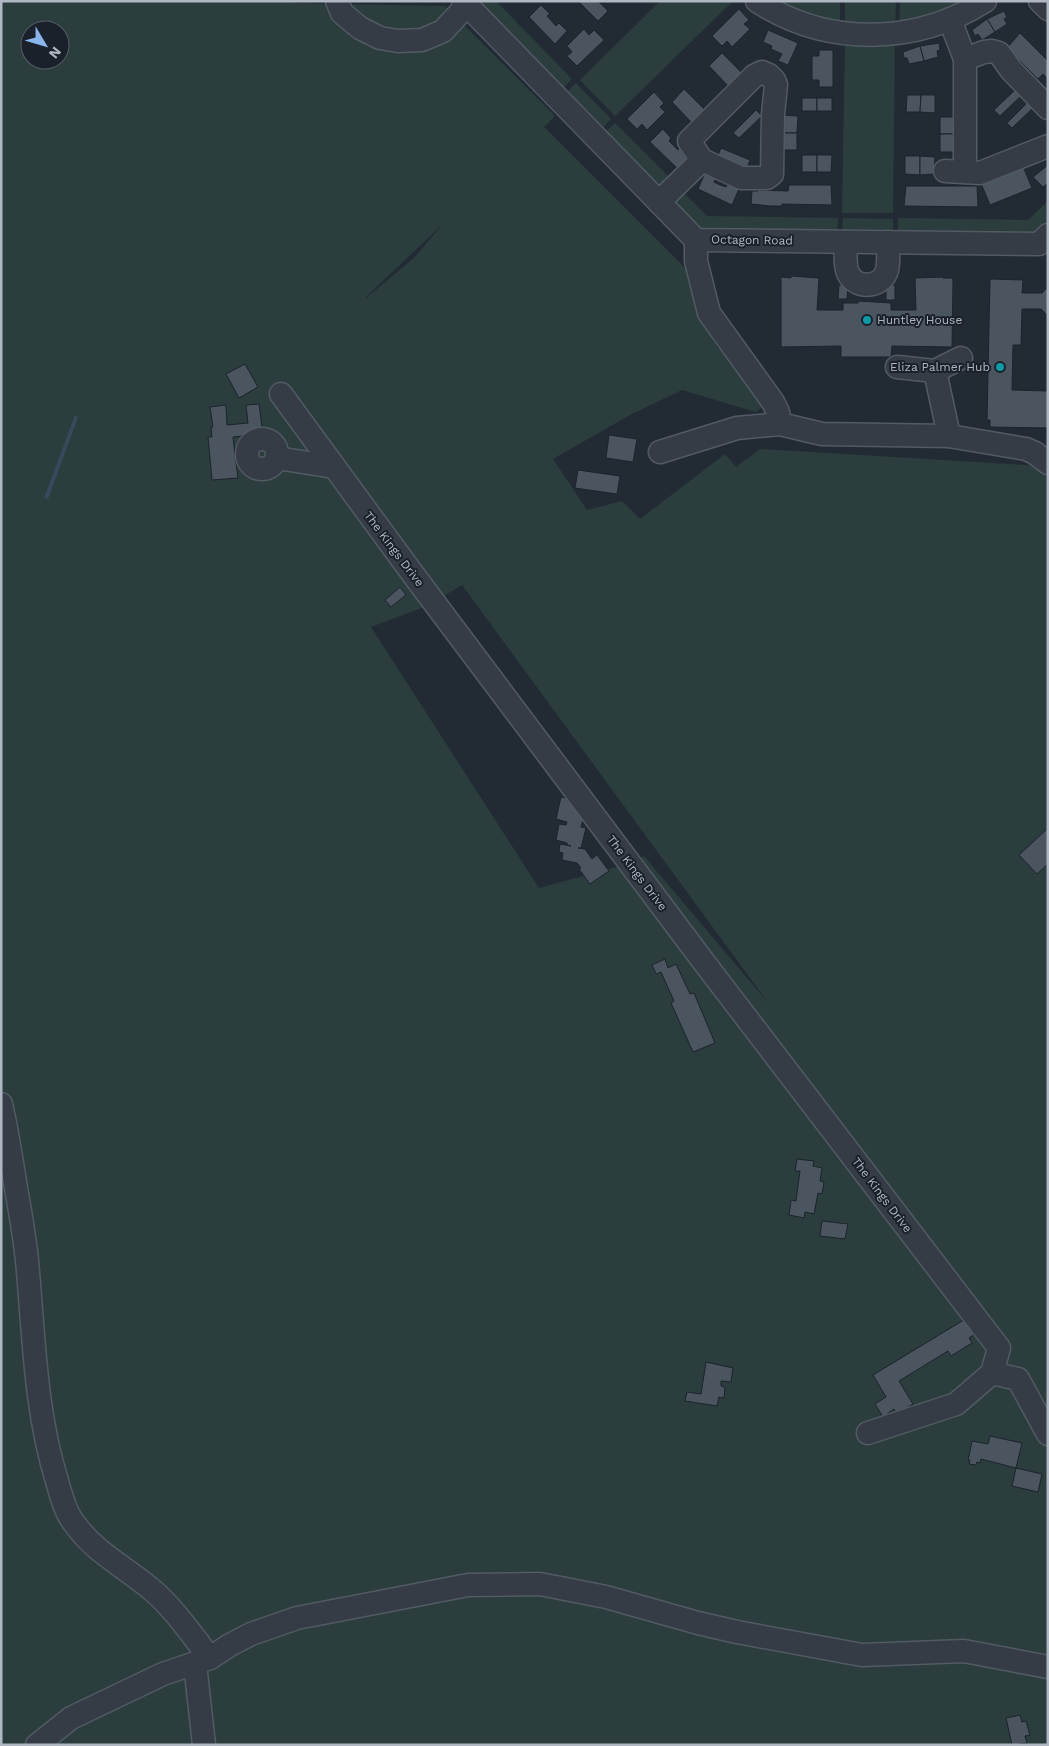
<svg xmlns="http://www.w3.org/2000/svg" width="1049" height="1746" font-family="'Work Sans',sans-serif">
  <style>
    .green { fill: #2b3d3c; fill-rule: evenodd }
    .water { fill: #39495d }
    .building { fill: #4a5560; stroke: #1c232c }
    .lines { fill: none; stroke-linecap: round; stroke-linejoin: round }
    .minor-casing { stroke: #525a63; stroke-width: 25 }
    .minor { stroke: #353c45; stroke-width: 22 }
    .culture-dot { fill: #0f9aa8; stroke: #1b212a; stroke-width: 2 }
    .labels { text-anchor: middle; stroke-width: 4; stroke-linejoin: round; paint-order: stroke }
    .street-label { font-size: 12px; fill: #afb7c2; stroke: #1b212a }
    .poi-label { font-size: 12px; fill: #afb7c2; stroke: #1b212a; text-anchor: start }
  </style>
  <rect width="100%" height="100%" fill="#222b34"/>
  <!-- green -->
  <g class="green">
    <path d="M 1,1 L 293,1 L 294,3 L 445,6 L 555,116 L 544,127 L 687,270 L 702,315 L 716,345 L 762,397 L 764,406 L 756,412 L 682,390 L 630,415 L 553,459 L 587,510 L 622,501 L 640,519 L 725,454 L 736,467 L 760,449 L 1042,466 L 1048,472 L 1048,1745 L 1,1745 ZM 30,30 L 60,30 L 60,60 L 30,60 ZM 441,226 L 415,257 L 366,298 L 366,297 ZM 462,585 L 769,1004 L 644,856 L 624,865 L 539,888 L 371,627 L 427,606 Z"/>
    <polygon points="473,1 496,1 572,79 561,91"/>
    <polygon points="660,1 733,1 615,116 580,80"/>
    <polygon points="769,1 840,1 840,27"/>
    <polygon points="845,1 896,1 895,29 845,29"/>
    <polygon points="900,1 975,1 899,28"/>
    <polygon points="845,39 895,39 893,213 842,213"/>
    <polygon points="576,83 611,119 600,131 564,95"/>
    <polygon points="615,123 674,182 657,187 603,134"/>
    <polygon points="679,188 707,216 838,218 837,234 699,233 674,204"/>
    <polygon points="1048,201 1048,224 1036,236 898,234 898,218 1028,220"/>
    <polygon points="843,218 893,219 893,234 842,233"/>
  </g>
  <!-- water -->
  <polygon class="water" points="75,415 78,417 48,499 44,498"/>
  <!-- building -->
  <g class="building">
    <polygon points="578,1 598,1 608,11 598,21"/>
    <polygon points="541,5 550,14 547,16 556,26 559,23 567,31 555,44 529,17"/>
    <polygon points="739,9 749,20 744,24 750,29 732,47 727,41 722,46 712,36"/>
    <polygon points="1004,11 1007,17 1004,19 1007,24 995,32 987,19"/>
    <polygon points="987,19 995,32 982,40 978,34 975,36 972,30"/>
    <polygon points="584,29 589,35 594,30 604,40 577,66 567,56 572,52 567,46"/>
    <polygon points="768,30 798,43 788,65 778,61 782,54 771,49 772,46 763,42"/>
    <polygon points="1020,33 1048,61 1048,79 1043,74 1038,79 1007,48"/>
    <polygon points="939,43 940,50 937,51 938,57 924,61 920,46"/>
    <polygon points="920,46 924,61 909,64 907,58 904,58 903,52"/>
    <polygon points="819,50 833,50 833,87 819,87 819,80 812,80 812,56 819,56"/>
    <polygon points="722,53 743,74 730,88 709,66"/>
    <polygon points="1017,88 1023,94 1000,116 994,110"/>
    <polygon points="684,89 706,111 692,123 672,102"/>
    <polygon points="654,92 664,103 660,107 665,112 647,130 642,124 637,129 627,119"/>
    <polygon points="907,95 921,95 920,112 906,112"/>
    <polygon points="921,95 935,95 935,113 920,112"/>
    <rect x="802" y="98" width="15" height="13"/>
    <rect x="817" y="98" width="15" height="13"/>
    <polygon points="1030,100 1035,106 1012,128 1007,123"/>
    <polygon points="756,110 762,116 739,138 733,133"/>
    <polygon points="781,115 798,116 797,133 781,133"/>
    <polygon points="940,117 957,117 956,134 940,134"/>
    <polygon points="663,129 671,138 669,141 678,150 680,147 689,156 677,168 650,142"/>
    <rect x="781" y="133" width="16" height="17"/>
    <rect x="940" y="134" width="16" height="18"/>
    <polygon points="721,148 750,160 747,168 718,155"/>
    <rect x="802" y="155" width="15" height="17"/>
    <polygon points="817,155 832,155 831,172 817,172"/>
    <polygon points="905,156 920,156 920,175 905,174"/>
    <polygon points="920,156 935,157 934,174 920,175"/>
    <polygon points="1022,164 1032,188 990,205 980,181"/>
    <polygon points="1048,165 1048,183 1043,187 1033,177"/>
    <polygon points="705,173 716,178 714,182 720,185 726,187 728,184 739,189 732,205 698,189"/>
    <polygon points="789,185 831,185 832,205 782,204 782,206 770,206 751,204 752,191 758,191 758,190 788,191"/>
    <polygon points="906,186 977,186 978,207 904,206"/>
    <polygon points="791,276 819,278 817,310 843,310 843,303 858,303 858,301 891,303 891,310 916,310 915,278 943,277 943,278 953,278 952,347 892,346 891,357 841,357 841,346 781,347 781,277 791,278"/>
    <polygon points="990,279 1023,280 1022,293 1042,293 1048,287 1048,316 1041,309 1022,309 1021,345 1013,345 1012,390 1048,391 1048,428 990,427 990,420 987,420"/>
    <polygon points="839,285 848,285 847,299 838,299"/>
    <rect x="886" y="285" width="9" height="15"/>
    <polygon points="245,364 258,387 239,398 226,374"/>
    <polygon points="259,404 263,434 233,437 238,478 212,480 208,437 212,437 211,427 213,427 210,407 226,405 227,425 248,423 246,405"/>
    <polygon points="609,435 637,439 633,462 606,458"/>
    <polygon points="578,470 620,476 617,494 575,488"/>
    <polygon points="400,587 406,595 391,607 385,600"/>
    <polygon points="561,797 575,800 574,808 586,810 581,827 586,828 581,848 578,848 585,849 592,859 597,855 609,871 590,884 579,869 581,868 577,863 562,860 563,853 559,852 560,844 571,846 567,845 567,843 556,840 559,824 566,825 567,822 556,819"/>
    <polygon points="1048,828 1048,864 1037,874 1019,855"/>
    <polygon points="665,959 668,968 676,964 690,994 694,993 715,1043 693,1052 671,1003 674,1001 661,972 656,974 652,965"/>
    <polygon points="797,1159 814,1161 813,1166 822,1168 820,1181 824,1182 822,1194 818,1193 814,1214 805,1212 804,1218 789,1215 791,1200 796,1201 800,1171 795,1171"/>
    <polygon points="822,1221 848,1224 845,1239 820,1236"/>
    <polygon points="972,1315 982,1330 969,1338 972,1343 951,1356 948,1351 899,1381 913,1404 897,1414 894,1409 883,1417 875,1404 886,1397 873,1375"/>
    <polygon points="706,1362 733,1368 731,1382 721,1381 721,1386 725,1387 724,1398 719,1397 717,1406 685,1401 687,1392 701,1394"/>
    <polygon points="990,1436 1022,1443 1016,1468 981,1459 980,1463 977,1462 976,1465 969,1464 970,1460 968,1460 972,1441 988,1444"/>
    <polygon points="1016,1468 1042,1474 1038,1492 1012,1486"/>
    <polygon points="1020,1715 1022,1722 1026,1721 1030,1735 1025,1736 1027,1743 1012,1745 1006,1718"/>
  </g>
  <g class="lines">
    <!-- minor casing -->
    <g class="minor-casing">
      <g id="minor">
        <polyline points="337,1 342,13 360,28 380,38 398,41 422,40 443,31 467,5"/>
        <polyline points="463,1 696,240 1039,244 1048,235"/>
        <path d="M 757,1 C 827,47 916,45 985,1"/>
        <polyline points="1040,1 1048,9"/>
        <polyline points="950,20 965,59 965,172"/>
        <polyline points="965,59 984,52 992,51 999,53 1011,70 1048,108"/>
        <polyline points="945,171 980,173 1048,146"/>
        <polyline points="659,202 702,160 741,178 767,178 772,174 773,114 776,85 774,80 769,75 762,72 754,76 689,141 702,160"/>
        <polyline points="696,240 696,261 709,313 773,402 778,412 780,424"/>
        <path d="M 846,242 C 846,251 844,264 848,273 C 856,290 882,288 887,270 C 889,261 888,251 888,242"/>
        <polyline points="897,367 935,371 961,358"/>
        <polyline points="935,371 949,436"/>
        <polyline points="281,394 415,577 703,961 999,1348 992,1373 956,1404 868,1433"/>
        <circle cx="262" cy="454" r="15"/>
        <polyline points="660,452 737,428 780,424 822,434 949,436 1026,449 1035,453 1048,463"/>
        <polyline points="277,458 334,467"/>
        <path d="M 1,1104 C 7,1130 11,1156 15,1182 C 20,1212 26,1242 28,1272 C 34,1342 36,1414 57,1481 C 61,1495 65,1512 74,1523 C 94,1552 125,1567 151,1589 C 173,1607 192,1635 210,1658"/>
        <polyline points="992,1373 1018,1379 1048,1434"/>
        <polyline points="195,1664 204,1745"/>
        <polyline points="37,1745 71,1718 163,1674 210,1658 230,1645 251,1634 297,1618 468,1585 540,1584 606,1597 698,1623 737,1632 862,1655 964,1651 1048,1667"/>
      </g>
    </g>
    <!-- minor -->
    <use href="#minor" class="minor"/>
  </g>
  <!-- markers -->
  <g class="culture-dot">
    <circle cx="867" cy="320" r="5"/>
    <circle cx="1000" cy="367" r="5"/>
  </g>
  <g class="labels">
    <!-- street labels -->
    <g class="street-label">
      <text transform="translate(752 240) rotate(1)" y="4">Octagon Road</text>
      <text transform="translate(394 549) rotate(53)" y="4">The Kings Drive</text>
      <text transform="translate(637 873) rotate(53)" y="4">The Kings Drive</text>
      <text transform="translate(882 1195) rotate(53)" y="4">The Kings Drive</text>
    </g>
    <!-- poi labels -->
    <g class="poi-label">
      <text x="877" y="324">Huntley House</text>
      <text x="990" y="371" text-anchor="end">Eliza Palmer Hub</text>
    </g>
  </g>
  <!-- border -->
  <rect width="1049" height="1746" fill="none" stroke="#afb7c2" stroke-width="5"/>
  <!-- north arrow -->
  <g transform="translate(45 45) rotate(128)"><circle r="24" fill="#1b212a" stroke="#565d67"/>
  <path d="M0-4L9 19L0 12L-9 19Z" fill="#8ab4ec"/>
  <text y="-8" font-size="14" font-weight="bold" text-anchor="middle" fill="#afb7c2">N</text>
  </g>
</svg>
